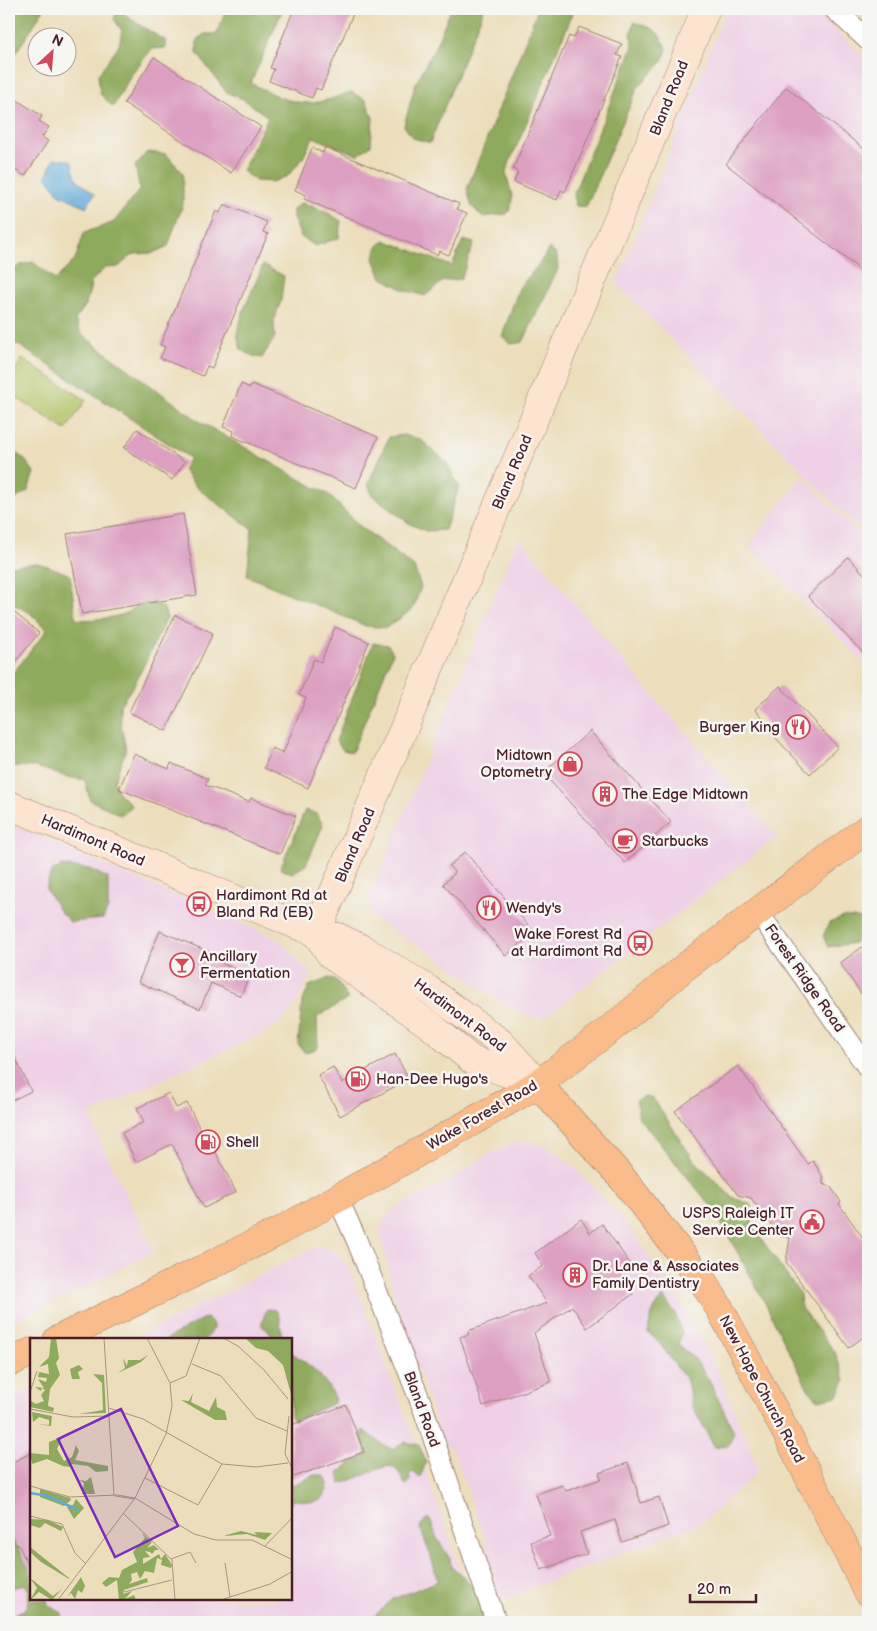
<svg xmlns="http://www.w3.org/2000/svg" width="877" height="1631" font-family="'Balsamiq Sans',sans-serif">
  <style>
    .built { fill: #efd0e6 }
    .green { fill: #b3c467; stroke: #7e7249 }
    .forest { fill: #8eaa5c; stroke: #6c6444 }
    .water { fill: #60aad8; stroke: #556482 }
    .building { fill: #dda0c2 }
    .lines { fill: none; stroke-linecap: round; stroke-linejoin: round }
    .street-casing { stroke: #9b7e73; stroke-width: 22 }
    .secondary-casing { stroke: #9b7e73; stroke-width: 29 }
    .primary-casing { stroke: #9b7e73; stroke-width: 29 }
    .street { stroke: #fff; stroke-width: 20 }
    .secondary { stroke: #fde4d0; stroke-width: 28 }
    .primary { stroke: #f9bc8a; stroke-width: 28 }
    .labels { text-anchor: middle; stroke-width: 5; stroke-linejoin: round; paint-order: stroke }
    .street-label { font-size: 15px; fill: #4a1f2b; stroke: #f6f6f2 }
    .poi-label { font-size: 15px; fill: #4a1f2b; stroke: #f6f6f2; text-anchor: start }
    .inset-river { fill: none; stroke: #60aad8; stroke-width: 2.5 }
    .inset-road { fill: none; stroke: #ab9281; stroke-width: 1 }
    .view { fill: #7b2cbf; fill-opacity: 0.15; stroke: #7b2cbf; stroke-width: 2.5 }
    .inset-edge { fill: none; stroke: #4a1f2b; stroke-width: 2.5 }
  </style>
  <rect width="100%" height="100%" fill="#f6f6f2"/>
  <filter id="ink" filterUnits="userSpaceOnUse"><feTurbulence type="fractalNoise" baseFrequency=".02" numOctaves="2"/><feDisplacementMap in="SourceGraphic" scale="10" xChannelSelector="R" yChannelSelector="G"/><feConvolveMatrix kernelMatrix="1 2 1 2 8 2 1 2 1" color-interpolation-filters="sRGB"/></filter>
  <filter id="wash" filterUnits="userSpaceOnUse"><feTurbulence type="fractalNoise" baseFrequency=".0096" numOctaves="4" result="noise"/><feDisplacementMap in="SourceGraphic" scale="20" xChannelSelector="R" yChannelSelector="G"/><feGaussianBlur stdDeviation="1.12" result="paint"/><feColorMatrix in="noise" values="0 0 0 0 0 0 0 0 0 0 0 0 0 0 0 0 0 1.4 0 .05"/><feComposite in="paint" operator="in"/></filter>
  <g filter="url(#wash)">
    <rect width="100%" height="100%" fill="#ecdebb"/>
    <!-- built -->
    <g class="built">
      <polygon points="727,9 814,9 868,61 868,538 616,283 648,207"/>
      <polygon points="802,477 868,543 868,667 749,545"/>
      <polygon points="519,537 642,683 777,837 549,1014 537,1018 521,1013 501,1001 441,960 374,918 370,909 369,898"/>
      <polygon points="9,824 280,940 311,974 294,1006 284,1019 269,1030 88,1115 154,1252 9,1324"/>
      <polygon points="533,1142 552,1149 574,1167 624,1220 681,1302 718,1372 759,1470 703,1522 499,1601 485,1539 454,1453 441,1438 394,1293 382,1242 380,1226 391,1210 444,1184 490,1153 513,1143"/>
      <polygon points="320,1245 338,1254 351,1273 419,1451 470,1600 388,1622 9,1622 9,1399 31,1388 31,1600 291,1600 291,1340 130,1340"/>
    </g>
    <!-- green -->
    <polygon class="green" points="22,359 86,400 66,430 9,393 9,379"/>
    <!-- forest -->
    <g class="forest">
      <polygon points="10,9 44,9 9,64 9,10"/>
      <polygon points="118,9 135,22 166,41 166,48 152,49 133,72 113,107 100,94 98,75 119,45 122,31 114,19"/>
      <path d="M 226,9 L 283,9 L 251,83 C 268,92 288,103 308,103 C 322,103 337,97 351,92 L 366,100 L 373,118 L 371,145 L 358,155 L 313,137 L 303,158 L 288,176 L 272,182 L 256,181 L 242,171 L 268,117 L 243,99 L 226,92 L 197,53 L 197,39 L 205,34 L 217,34 Z"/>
      <polygon points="451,9 484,9 430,143 413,138 404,126 415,85 435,47"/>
      <path d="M 538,9 L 568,9 L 572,13 L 568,25 L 506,171 C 508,188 518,199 507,214 L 482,217 L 471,205 L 467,189 Z"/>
      <path d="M 634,22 C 654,28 659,30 667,50 L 662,62 L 638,87 L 586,207 L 576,206 L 574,193 L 633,46 L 631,35 Z"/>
      <polygon points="147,152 166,154 183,173 183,204 168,246 153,253 134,254 118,267 105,268 92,281 86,305 75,320 82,335 199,421 303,481 328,494 360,526 414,567 421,587 413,609 386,628 366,626 247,576 252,529 196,487 183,470 190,458 17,344 9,348 9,272 21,265 33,262 55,280 75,260 84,233 114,222 140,189 135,166"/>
      <polygon points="304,203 328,213 341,221 339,238 315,246 301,237 293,218 293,209 299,204"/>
      <polygon points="384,240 452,266 463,240 474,243 461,279 443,281 425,296 404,290 382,278 374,259 376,248"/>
      <polygon points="549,248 557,255 558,269 523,342 511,344 502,336 519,288 540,263"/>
      <polygon points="263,265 284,276 281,301 274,320 275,337 262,358 253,356 241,350 237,334 244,309"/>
      <polygon points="403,435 420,439 446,462 459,486 445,530 426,531 410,524 372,495 368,484 389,437"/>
      <path d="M 9,450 C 21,454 27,462 34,472 L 28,491 L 9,503 Z"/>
      <path d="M 37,563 L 48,566 L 70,575 L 76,619 C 86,621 119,618 128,612 C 135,608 140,603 148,599 L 164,608 L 167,618 L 135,683 L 120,705 L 121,725 L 126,750 L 114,781 L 119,794 L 132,805 L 121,815 L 90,800 L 85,780 L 67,777 L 36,767 L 9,766 L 9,678 L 47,630 L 29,612 L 9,602 L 9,566 Z"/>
      <polygon points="373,643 388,645 393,653 352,752 343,750 336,741"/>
      <polygon points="305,810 317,814 323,825 306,865 292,873 280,869"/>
      <polygon points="61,866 89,869 108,878 108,908 103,919 70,922 60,912 46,889 51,872"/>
      <polygon points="868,915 868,929 854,943 828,947 823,936 829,923 844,917 864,919"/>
      <polygon points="329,978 337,981 348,999 317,1017 318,1048 305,1053 298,1044 302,1003 309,986"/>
      <polygon points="644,1097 653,1098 693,1159 732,1197 752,1205 752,1226 800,1294 801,1308 835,1352 845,1380 838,1396 818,1400 808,1389 761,1295 714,1210 639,1118 636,1100"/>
      <path d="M 663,1297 L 675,1313 L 682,1333 L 678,1345 L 696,1360 L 710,1382 L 734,1432 L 729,1445 L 715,1448 L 692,1406 L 687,1381 L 657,1340 L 648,1333 C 650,1319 652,1308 663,1297 Z"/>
      <polygon points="267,1309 276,1310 280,1320 282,1340 273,1340 270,1332 262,1326 262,1321"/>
      <path d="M 207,1318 C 218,1326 212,1333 204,1340 L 165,1340 L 202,1319 Z"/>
      <path d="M 291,1352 C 313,1368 323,1374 335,1399 L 334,1403 L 294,1421 L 291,1417 Z"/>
      <path d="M 363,1430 L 385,1446 L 392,1449 L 406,1442 L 419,1445 L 426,1462 L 420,1478 L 413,1472 L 409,1474 L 410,1480 L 407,1485 L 404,1483 C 400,1473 398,1468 387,1466 L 341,1484 L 339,1473 L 349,1463 L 360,1459 L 367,1454 L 361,1435 Z"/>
      <path d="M 314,1475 L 323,1475 C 328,1480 329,1483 327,1489 C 321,1509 308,1500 294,1500 L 291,1504 L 291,1486 Z"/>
      <path d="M 426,1519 L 430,1519 L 437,1538 L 450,1559 L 451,1566 C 474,1584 478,1597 489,1622 L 342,1622 L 348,1620 L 370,1620 L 393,1599 L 438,1581 L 431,1557 L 420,1527 Z"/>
      <polygon points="9,1531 31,1573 31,1600 47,1600 48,1605 62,1613 63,1622 9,1622 9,1617 27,1608 29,1591 25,1584 9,1589"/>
    </g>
    <!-- water -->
    <path class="water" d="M 54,159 C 82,159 67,163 78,180 C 82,185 90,190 95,194 L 86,207 L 59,194 L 46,176 Z"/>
    <g id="blocks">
      <!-- building -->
      <g class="building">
        <polygon points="294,9 355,9 321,90 316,88 312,98 269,81 274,69 270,68"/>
        <polygon points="579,27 622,44 617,55 622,57 565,192 561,190 557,200 514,182 518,172 513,169 569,36 574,38"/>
        <polygon points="154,57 261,127 231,173 124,103"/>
        <polygon points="786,87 868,152 868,276 726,164"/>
        <polygon points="9,95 42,116 39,121 49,127 42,137 48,141 25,176 9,166"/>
        <polygon points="325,147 459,204 457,209 467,213 449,255 439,251 437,255 304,199 306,195 295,190 312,148 323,153"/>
        <polygon points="224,204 267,222 263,232 268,234 212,368 207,366 203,376 160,358 165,347 160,345 216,211 220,213"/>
        <polygon points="241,384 250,388 252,384 378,437 356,488 232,436 234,431 223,427"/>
        <polygon points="137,429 185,462 172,480 124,448"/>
        <polygon points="183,514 197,595 82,614 67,534"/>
        <polygon points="848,557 868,578 868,658 808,596"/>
        <polygon points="9,608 39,633 9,670"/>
        <polygon points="175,615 213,633 166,731 129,712"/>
        <polygon points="335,627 369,642 308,788 264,768 272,748 283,753 306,698 299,695 314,659 321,662"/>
        <polygon points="780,686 838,747 810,774 770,732 773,729 755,709"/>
        <polygon points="590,731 671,822 625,863 543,773"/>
        <polygon points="134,754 169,769 171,763 208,779 205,785 249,802 251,798 296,816 280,854 119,789"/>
        <polygon points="465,852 534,932 506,956 443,884 455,873 449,866"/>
        <polygon points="160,931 221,957 219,962 249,975 241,996 211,983 200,1009 138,982"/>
        <polygon points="868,943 868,1004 840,963"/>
        <polygon points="9,1044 31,1091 9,1102"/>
        <polygon points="395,1054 409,1079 340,1116 318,1075 333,1067 342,1083"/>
        <polygon points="738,1066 808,1164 813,1161 823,1177 823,1184 831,1187 841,1202 839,1204 868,1245 868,1333 849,1348 786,1262 790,1238 780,1236 751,1198 738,1195 675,1111"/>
        <polygon points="169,1093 176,1108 187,1103 208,1145 211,1143 236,1192 204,1208 172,1144 136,1162 122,1133 144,1122 137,1108"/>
        <polygon points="581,1219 590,1233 602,1224 631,1265 619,1273 633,1294 587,1328 572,1306 534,1333 551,1382 483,1406 460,1337 469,1334 468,1331 547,1303 528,1276 543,1266 535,1253"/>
        <polygon points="346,1405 364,1452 291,1478 291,1425"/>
        <polygon points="31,1453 31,1571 18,1544 16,1545 9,1531 9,1464"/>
        <polygon points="628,1463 641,1503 659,1497 668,1526 622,1542 615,1520 580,1532 587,1554 541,1570 531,1542 550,1536 536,1494 563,1485 566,1491 601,1479 599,1473"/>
      </g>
    </g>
  </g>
  <g filter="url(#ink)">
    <use href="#blocks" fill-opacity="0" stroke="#9b7e73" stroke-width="1"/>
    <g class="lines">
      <!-- street casing -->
      <g class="street-casing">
        <g id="street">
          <polyline points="834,9 868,40"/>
          <polyline points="758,912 868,1068"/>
          <polyline points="338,1199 357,1241 423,1408 496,1622"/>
        </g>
      </g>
      <!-- secondary casing -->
      <g class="secondary-casing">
        <g id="secondary">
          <polyline points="9,805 316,933 338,937 363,949 429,990 500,1042 538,1084"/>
          <polyline points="316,933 410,714 706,9"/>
          <polyline points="316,933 331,955 431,1026 472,1060 534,1083"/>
        </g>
      </g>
      <!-- primary casing -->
      <g class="primary-casing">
        <g id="primary">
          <polyline points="538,1084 623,1179 675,1246 702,1280 720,1309 790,1440 868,1592"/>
          <polyline points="57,1340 280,1231 538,1084 617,1024 685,967 868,828"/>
          <polyline points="9,1363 31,1352"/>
        </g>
      </g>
      <!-- street -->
      <use href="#street" class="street"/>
      <!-- secondary -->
      <use href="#secondary" class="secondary"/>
      <!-- primary -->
      <use href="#primary" class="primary"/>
    </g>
  </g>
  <!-- icons -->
  <defs>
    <g id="restaurant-ring" transform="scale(1.25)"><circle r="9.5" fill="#f6f6f2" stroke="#d1495b" stroke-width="1.5"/><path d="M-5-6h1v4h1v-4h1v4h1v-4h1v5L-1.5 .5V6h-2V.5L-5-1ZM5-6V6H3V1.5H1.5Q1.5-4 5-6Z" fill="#d1495b"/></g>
    <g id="shop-ring" transform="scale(1.25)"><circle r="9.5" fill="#f6f6f2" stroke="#d1495b" stroke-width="1.5"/><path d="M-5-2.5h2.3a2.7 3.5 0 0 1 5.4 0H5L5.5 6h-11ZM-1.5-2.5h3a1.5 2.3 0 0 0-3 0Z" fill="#d1495b"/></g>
    <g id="building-ring" transform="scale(1.25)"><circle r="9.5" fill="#f6f6f2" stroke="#d1495b" stroke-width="1.5"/><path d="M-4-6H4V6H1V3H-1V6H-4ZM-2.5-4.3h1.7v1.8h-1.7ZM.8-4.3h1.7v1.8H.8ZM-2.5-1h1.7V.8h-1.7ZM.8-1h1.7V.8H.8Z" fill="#d1495b"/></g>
    <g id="cafe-ring" transform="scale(1.25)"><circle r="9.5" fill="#f6f6f2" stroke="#d1495b" stroke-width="1.5"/><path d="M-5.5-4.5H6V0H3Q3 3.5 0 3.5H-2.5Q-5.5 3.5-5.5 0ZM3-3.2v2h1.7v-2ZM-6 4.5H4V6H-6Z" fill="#d1495b"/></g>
    <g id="bus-ring" transform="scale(1.25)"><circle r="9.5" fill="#f6f6f2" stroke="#d1495b" stroke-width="1.5"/><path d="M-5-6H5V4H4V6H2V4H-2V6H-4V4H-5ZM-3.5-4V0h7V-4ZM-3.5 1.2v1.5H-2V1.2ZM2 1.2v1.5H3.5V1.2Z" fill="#d1495b"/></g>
    <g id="bar-ring" transform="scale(1.25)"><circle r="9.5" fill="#f6f6f2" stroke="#d1495b" stroke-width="1.5"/><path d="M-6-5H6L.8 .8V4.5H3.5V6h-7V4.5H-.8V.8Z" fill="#d1495b"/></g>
    <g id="fuel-ring" transform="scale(1.25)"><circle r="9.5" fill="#f6f6f2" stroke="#d1495b" stroke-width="1.5"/><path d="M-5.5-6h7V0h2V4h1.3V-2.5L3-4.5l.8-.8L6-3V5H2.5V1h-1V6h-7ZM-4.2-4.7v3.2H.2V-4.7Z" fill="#d1495b"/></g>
    <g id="civic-ring" transform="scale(1.25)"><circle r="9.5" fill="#f6f6f2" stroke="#d1495b" stroke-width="1.5"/><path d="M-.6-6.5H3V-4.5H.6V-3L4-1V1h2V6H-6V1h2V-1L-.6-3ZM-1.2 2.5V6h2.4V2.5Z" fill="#d1495b"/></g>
  </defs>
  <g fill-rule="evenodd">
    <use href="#restaurant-ring" x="798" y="727"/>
    <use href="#shop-ring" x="570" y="764"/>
    <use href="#building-ring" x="605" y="794"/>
    <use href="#cafe-ring" x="625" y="841"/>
    <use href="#bus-ring" x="199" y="904"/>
    <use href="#restaurant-ring" x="489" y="908"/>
    <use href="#bus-ring" x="640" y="943"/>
    <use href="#bar-ring" x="182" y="965"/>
    <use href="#fuel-ring" x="358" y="1079"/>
    <use href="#fuel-ring" x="208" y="1142"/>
    <use href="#civic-ring" x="812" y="1222"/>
    <use href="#building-ring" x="575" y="1275"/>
  </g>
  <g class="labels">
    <!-- street labels -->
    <g class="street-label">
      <text transform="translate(669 98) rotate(-68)" y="5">Bland Road</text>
      <text transform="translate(512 472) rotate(-67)" y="5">Bland Road</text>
      <text transform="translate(93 840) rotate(23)" y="5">Hardimont Road</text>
      <text transform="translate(355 845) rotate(-67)" y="5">Bland Road</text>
      <text transform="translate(805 978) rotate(55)" y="5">Forest Ridge Road</text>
      <text transform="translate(460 1015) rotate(37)" y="5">Hardimont Road</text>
      <text transform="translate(482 1115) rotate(-30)" y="5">Wake Forest Road</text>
      <text transform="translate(762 1389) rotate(62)" y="5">New Hope Church Road</text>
      <text transform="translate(422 1409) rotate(70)" y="5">Bland Road</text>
    </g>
    <!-- poi labels -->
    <g class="poi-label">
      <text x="780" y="732" text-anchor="end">Burger King</text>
      <text x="552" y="760" text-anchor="end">Midtown<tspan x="552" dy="17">Optometry</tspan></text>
      <text x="622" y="799">The Edge Midtown</text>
      <text x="642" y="846">Starbucks</text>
      <text x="216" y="900">Hardimont Rd at<tspan x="216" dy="17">Bland Rd (EB)</tspan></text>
      <text x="506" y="913">Wendy's</text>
      <text x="622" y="939" text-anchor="end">Wake Forest Rd<tspan x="622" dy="17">at Hardimont Rd</tspan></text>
      <text x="200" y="961">Ancillary<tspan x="200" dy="17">Fermentation</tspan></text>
      <text x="376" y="1084">Han-Dee Hugo's</text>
      <text x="226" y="1147">Shell</text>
      <text x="794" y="1218" text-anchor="end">USPS Raleigh IT<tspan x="794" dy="17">Service Center</tspan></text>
      <text x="592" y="1271">Dr. Lane &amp; Associates<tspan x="592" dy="17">Family Dentistry</tspan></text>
    </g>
  </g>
  <!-- overview -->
  <g transform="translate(30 1338)">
    <rect width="262" height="262" fill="#ecdebb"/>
    <path d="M 21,0 L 26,0 L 29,20 L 26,25 L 30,37 L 20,51 L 18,68 L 24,70 L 23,74 L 0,69 L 1,63 L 6,66 L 14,63 L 11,57 L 15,52 L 12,50 L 11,53 L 5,49 L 14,50 L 8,41 L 16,44 L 17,40 L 8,39 L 9,34 L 19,36 L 18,26 L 9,29 L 19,19 ZM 215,0 L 262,0 L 262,60 L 253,27 L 238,13 L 226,10 ZM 118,17 L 111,24 L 88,35 L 95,30 L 93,20 L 97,28 L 98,22 L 110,22 ZM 49,27 L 53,31 L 48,34 L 50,41 L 42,41 L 40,31 ZM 63,36 L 74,37 L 76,75 L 49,76 L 73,72 L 72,45 ZM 163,55 L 161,64 L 179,73 L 186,59 L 187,69 L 195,73 L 197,82 L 185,82 L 151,62 L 159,63 ZM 2,74 L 22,78 L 21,88 L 7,86 L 19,87 L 19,82 L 9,79 L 3,84 ZM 32,99 L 27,111 L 34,123 L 42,119 L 46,107 L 49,113 L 45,122 L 78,128 L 78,133 L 66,134 L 58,128 L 42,126 L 40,129 L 33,128 L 17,121 L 2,126 L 0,115 L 19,117 L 19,104 ZM 61,139 L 65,156 L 52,156 L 54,145 L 49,142 L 56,143 ZM 10,151 L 40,160 L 41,162 L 34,168 L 10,159 ZM 46,161 L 54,170 L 44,181 L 37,169 L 43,167 ZM 0,181 L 18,182 L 33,189 L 31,193 L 15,185 L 10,190 L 0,187 ZM 211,193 L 227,197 L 224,194 L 242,195 L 235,202 L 217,196 L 193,198 ZM 112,195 L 122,204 L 117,210 L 124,207 L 129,212 L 125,212 L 122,216 L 120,214 L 115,213 L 120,219 L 113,220 L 113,226 L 129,216 L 131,221 L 135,216 L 142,227 L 141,230 L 131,227 L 132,222 L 127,220 L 124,235 L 115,233 L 110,241 L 107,234 L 101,236 L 102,242 L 99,246 L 117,240 L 118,244 L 94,252 L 93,256 L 102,253 L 95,261 L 104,257 L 106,262 L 89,262 L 87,242 L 76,249 L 72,245 L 79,239 L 89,240 L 92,232 L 107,224 L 103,214 L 115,200 ZM 0,209 L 39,240 L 39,241 L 11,224 L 0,214 ZM 51,239 L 55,248 L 52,255 L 48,252 L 45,261 L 41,255 L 37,259 ZM 0,240 L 23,258 L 32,251 L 22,262 L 9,254 L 0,262 L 7,250 Z" fill="#8eaa5c"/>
    <path class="inset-river" d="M 0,155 L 18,158 L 48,172"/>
    <path class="inset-road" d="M 74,0 L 84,157M 193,0 L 208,8 L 234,32 L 258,61M 162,26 L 191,38 L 226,80 L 257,93M 140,45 L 156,38 L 170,0M 0,54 L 7,33M 79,70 L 113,81 L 192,126 L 226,129 L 258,125M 0,71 L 43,79 L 79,78M 259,78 L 255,116 L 263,132M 115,140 L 168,167 L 192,126M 0,148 L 40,159 L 87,157 L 105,160M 85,158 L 104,161M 105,160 L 164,196 L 186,202 L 222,202 L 263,222M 94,176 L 142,222 L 145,262M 0,178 L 32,186 L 45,215 L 56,226M 235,208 L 263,179M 141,221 L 160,214 L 166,225M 195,225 L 200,259M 94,254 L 142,242M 28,262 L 105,160 L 136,96 L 142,68 L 140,45 L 117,0M 191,262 L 240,246 L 263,233"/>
    <path class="view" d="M 91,71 L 148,188 L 85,219 L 28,101 Z"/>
    <rect width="262" height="262" class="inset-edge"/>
  </g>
  <!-- margin -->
  <rect width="877" height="1631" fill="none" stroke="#f6f6f2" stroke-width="30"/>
  <!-- north arrow -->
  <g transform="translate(52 52) rotate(26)"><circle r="24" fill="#f6f6f2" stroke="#b1a0a2"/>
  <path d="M0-4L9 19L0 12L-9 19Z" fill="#d1495b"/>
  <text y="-8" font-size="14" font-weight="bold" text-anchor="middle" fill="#4a1f2b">N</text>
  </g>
  <!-- scale -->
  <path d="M690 1594v8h66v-8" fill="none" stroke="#4a1f2b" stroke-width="2.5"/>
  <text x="697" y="1594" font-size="15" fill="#4a1f2b" stroke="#f6f6f2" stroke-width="4" paint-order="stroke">20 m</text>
</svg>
